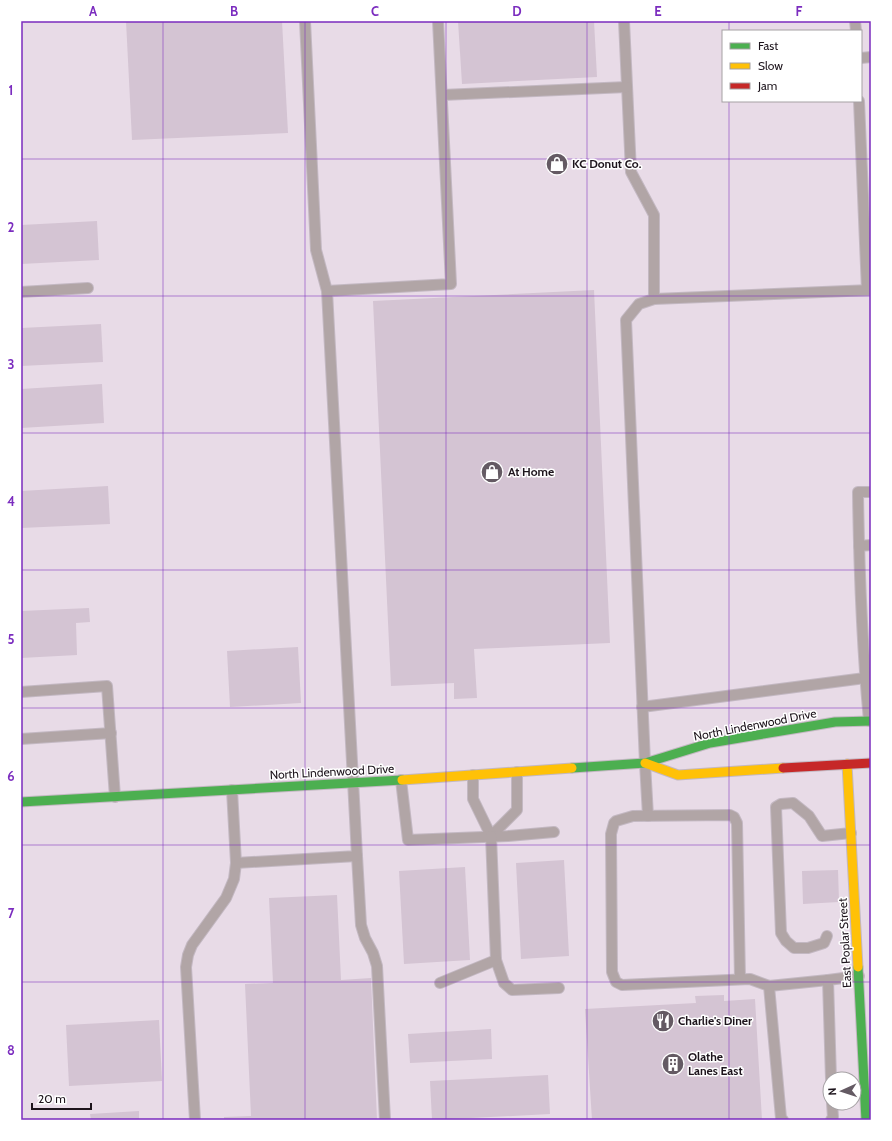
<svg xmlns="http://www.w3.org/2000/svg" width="892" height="1141" font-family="Cabin,sans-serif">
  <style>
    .building { fill: #d4c4d3 }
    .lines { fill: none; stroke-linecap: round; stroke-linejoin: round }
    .lane-casing { stroke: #c3b8c2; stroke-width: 12 }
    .fast-casing { stroke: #c3b8c2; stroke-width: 11 }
    .slow-casing { stroke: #c3b8c2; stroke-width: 11 }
    .jam-casing { stroke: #c3b8c2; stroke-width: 11 }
    .lane { stroke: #b1a5a6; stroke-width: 10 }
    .fast { stroke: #4caf50; stroke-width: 9 }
    .slow { stroke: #ffc107; stroke-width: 9 }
    .jam { stroke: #c62828; stroke-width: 9 }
    .grid { fill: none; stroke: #7b2cbf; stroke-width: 1; stroke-opacity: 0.55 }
    .labels { text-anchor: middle; stroke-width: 3; stroke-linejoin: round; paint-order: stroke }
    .poi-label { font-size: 12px; font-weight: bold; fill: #1d141c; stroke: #fff; text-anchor: start }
    .street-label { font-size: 12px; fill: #1d141c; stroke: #fff }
    .neatline { fill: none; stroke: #7b2cbf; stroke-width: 1.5 }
    .grid-label { font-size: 13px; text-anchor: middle; font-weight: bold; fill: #7b2cbf }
  </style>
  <rect width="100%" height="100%" fill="#e8dbe7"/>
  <!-- building -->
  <g class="building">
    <polygon points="126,21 282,21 288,133 132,140"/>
    <polygon points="458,21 594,21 597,77 462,84"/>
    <polygon points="97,221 99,260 21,264 21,225"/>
    <polygon points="594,290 610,643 474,649 477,698 454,699 454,683 391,686 373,301"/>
    <polygon points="101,324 103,362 21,366 21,328"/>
    <polygon points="102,384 104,423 21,428 21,389"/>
    <polygon points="108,486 110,524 21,528 21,491"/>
    <polygon points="89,608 90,622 76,623 77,655 21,658 21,611"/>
    <polygon points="298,647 301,703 230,707 227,651"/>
    <polygon points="564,860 569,956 521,959 516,863"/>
    <polygon points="465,867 470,960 404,964 399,871"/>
    <polygon points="838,870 839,902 803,904 802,871"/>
    <polygon points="337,895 341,980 371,978 377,1120 224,1120 224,1117 251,1116 245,984 273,983 269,898"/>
    <polygon points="724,995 724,1001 755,999 762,1120 592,1120 585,1009 696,1003 695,996"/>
    <polygon points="159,1020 162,1081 69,1086 66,1025"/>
    <polygon points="491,1029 492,1059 410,1063 408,1034"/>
    <polygon points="548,1075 550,1114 432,1120 430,1081"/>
    <polygon points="139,1111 139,1120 91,1120 90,1114"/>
  </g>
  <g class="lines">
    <!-- lane casing -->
    <g class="lane-casing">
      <g id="lane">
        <polyline points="305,21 316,250 327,291"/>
        <polyline points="624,21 631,172 654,215 654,299 639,304 626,320 645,763 648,816"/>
        <polyline points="855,21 856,31"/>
        <polyline points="861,58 871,57"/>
        <polyline points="442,95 627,87"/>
        <polyline points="859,101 867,290"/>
        <polyline points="21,292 88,288"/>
        <polyline points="654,299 871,290"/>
        <polyline points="859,546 871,545"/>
        <polyline points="21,692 107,686 115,797"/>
        <polyline points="642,707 865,678"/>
        <path d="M 869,721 C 862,645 859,568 858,492 L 871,492"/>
        <polyline points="21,739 111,733"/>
        <polyline points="473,775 473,799 491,836 517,810 517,772"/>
        <polyline points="401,780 408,840 508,836 554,832"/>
        <polyline points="491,836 496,960 504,983 512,990 559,988"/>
        <polyline points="357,856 361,925 365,938 373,953 377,966 385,1120"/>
        <polyline points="236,863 357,856 327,291 451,284 438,21"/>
        <polyline points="827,936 824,943 808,948 794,948 786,941 781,933 776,807 781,804 793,803 809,816 822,836 851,833"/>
        <polyline points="740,979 737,823 734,817 730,815 633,816 616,821 614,823 611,834 612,972 616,982 622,985 750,979 769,986 781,1118 783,1120"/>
        <polyline points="440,983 496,960"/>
        <polyline points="769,986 828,980"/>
        <polyline points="831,1079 828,980 859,976"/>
        <polyline points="195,1120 186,967 188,955 192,945 226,898 234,879 236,863 232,790"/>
        <polyline points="831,1120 833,1117 832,1103"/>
      </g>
    </g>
    <!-- fast casing -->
    <g class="fast-casing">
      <g id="fast">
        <polyline points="572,768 645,763 710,743 835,722 871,721"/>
        <polyline points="21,802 402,780"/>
        <polyline points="858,967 866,1120"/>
      </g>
    </g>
    <!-- slow casing -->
    <g class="slow-casing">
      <g id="slow">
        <polyline points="645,763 678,775 783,768"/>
        <polyline points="847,764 858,967"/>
        <polyline points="402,780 572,768"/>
      </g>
    </g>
    <!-- jam casing -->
    <g class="jam-casing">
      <polyline id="jam" points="783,768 871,763"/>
    </g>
    <!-- lane -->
    <use href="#lane" class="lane"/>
    <!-- fast -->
    <use href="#fast" class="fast"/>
    <!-- slow -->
    <use href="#slow" class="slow"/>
    <!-- jam -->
    <use href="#jam" class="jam"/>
  </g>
  <!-- grid -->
  <path class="grid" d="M 163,21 L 163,1120M 305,21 L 305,1120M 446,21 L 446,1120M 587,21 L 587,1120M 729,21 L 729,31M 729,101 L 729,1120M 21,159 L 871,159M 21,296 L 871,296M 21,433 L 871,433M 21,570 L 871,570M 21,708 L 871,708M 21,845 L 871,845M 21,982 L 871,982"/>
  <!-- icons -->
  <defs>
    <g id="shop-disc" transform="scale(1.15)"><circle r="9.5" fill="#645a63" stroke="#fff"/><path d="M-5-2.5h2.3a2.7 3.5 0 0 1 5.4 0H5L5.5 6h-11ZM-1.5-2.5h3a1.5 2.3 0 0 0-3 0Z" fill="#fff"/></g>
    <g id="restaurant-disc" transform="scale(1.15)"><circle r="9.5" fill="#645a63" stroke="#fff"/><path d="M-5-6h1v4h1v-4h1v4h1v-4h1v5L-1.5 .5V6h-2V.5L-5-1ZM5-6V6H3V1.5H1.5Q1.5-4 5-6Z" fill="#fff"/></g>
    <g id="building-disc" transform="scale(1.15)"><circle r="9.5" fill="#645a63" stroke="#fff"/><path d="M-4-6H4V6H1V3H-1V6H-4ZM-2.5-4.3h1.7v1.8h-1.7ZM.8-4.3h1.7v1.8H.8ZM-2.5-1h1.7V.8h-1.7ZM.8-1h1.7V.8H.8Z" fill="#fff"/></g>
  </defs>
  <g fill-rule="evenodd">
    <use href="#shop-disc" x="557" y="164"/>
    <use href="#shop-disc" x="492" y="472"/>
    <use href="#restaurant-disc" x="663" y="1021"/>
    <use href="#building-disc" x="673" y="1064"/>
  </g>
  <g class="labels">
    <!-- poi labels -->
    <g class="poi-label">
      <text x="572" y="168">KC Donut Co.</text>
      <text x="508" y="476">At Home</text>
      <text x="678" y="1025">Charlie's Diner</text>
      <text x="688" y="1061">Olathe<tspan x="688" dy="14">Lanes East</tspan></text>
    </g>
    <!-- street labels -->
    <g class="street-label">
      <text transform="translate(755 725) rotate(-11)" y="4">North Lindenwood Drive</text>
      <text transform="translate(332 772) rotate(-3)" y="4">North Lindenwood Drive</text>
      <text transform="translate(845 943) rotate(-93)" y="4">East Poplar Street</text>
    </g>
  </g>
  <!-- border -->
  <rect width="892" height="1141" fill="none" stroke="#ffffff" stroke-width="44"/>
  <!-- legend -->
  <rect x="722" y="30" width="140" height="72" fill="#ffffff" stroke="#a5a1a4"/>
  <rect x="730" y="43" width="20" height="6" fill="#4caf50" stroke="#a5a1a4"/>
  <text x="758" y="50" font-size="12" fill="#1d141c">Fast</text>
  <rect x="730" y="63" width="20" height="6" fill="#ffc107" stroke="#a5a1a4"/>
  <text x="758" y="70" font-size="12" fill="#1d141c">Slow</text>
  <rect x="730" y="83" width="20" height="6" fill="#c62828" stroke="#a5a1a4"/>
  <text x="758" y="90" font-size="12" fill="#1d141c">Jam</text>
  <!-- north arrow -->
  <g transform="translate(842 1091) rotate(267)"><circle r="19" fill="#ffffff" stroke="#a5a1a4"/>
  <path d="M0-3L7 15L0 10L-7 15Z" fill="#645a63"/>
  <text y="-6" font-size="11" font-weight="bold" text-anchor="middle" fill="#1d141c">N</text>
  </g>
  <!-- scale -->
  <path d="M32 1103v6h59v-6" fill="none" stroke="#1d141c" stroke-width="2"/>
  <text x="38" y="1103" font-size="12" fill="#1d141c" stroke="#ffffff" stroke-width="3" paint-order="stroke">20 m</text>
  <rect x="22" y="22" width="848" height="1097" class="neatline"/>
  <g class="grid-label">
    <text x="93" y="16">A</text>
    <text x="234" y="16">B</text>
    <text x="375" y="16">C</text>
    <text x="517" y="16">D</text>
    <text x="658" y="16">E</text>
    <text x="799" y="16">F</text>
    <text x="11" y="95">1</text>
    <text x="11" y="232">2</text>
    <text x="11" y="369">3</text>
    <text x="11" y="506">4</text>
    <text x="11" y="644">5</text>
    <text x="11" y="781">6</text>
    <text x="11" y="918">7</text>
    <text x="11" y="1055">8</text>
  </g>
</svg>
